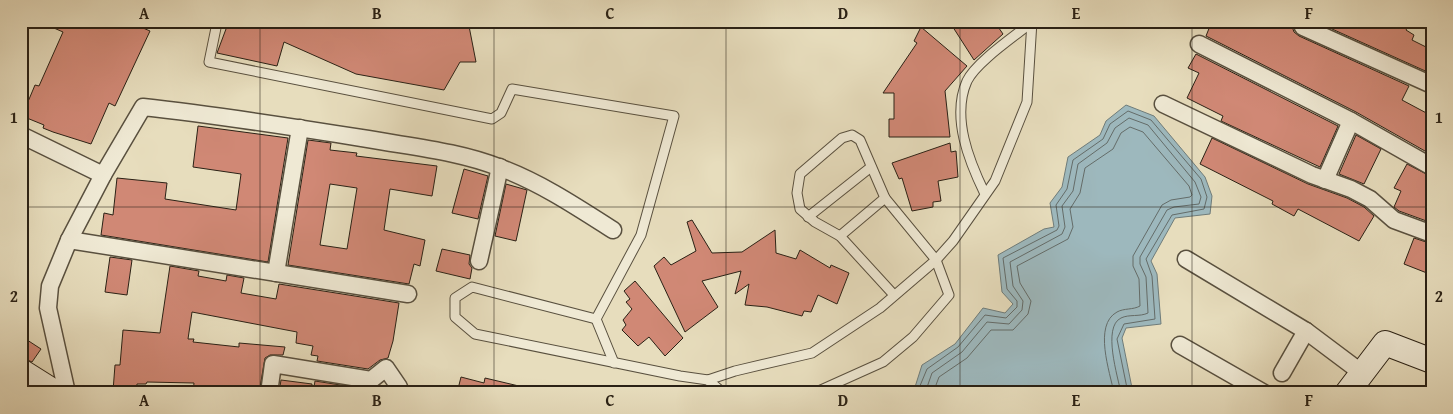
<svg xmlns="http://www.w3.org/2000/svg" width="1453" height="414" font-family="'Gentium Book Plus',serif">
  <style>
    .water { fill: #9db8bd; stroke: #6f7c7a }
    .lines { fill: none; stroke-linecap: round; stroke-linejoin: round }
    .shore { stroke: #646c69; stroke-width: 1 }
    .building { fill: #d08875; stroke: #2a2115; fill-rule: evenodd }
    .lane-casing { stroke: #59503f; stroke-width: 11 }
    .street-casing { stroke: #59503f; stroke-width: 19 }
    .secondary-casing { stroke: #2a2115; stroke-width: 26 }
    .lane { stroke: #efe9d4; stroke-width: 9 }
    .street { stroke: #efe9d4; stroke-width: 16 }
    .secondary { stroke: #efe9d4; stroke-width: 24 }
    .grid { fill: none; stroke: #2a2115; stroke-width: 1; stroke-opacity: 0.55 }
    .neatline { fill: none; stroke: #2a2115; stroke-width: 2 }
    .grid-label { font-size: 16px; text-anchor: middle; font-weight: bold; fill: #2a2115 }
  </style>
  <rect width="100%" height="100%" fill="#e7ddbd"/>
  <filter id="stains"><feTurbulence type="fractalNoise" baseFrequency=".004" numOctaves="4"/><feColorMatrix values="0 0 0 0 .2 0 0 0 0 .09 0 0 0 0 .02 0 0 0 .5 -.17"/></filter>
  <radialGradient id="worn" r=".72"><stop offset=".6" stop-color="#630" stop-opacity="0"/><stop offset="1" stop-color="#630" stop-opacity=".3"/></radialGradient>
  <!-- water -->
  <polygon class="water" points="1126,105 1154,116 1205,177 1212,196 1210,214 1175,218 1151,261 1157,274 1161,324 1126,328 1122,338 1133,393 911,393 915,387 922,365 955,344 983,308 1005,313 1013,304 1002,292 998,255 1044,229 1054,227 1050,203 1062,187 1068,157 1100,135 1106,121"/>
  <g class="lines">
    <!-- shore -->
    <g class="shore">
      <polyline points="917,393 927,369 958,347 985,315 1006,318 1017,307 1017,301 1007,289 1003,258 1057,230 1059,226 1056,205 1067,189 1073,160 1103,139 1110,124 1128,111 1151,120 1201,179 1207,197 1204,209 1172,215 1146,259 1152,276 1155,319 1124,324 1117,339 1128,393"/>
      <path d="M 925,393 L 932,373 L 962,352 L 987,322 L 1009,324 L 1022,310 L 1023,301 L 1013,286 L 1010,262 L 1062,234 L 1065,227 L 1062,206 L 1073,191 L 1078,164 L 1107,143 L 1115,128 L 1129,118 L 1148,125 L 1195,182 L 1201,197 L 1199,204 L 1174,207 L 1167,210 L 1140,257 L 1140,264 L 1146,277 L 1148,313 C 1140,317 1129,314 1121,318 C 1102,327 1118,377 1121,393"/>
      <path d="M 933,393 L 939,377 L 967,358 L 991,330 L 1013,330 L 1028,314 L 1031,301 L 1020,283 L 1017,266 L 1068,239 L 1073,227 L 1070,209 L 1080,193 L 1085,168 L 1113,149 L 1121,133 L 1130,127 L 1143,132 L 1189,186 L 1192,195 L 1190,197 L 1171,200 L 1162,205 L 1133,256 L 1133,266 L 1139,279 L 1140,306 C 1133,310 1124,308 1117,312 C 1093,325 1110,372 1114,393"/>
    </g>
  </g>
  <!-- building -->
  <g class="building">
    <polygon points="38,21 127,21 150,31 115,106 109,103 91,144 53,132 43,128 44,125 22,116 35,85 39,86 63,32"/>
    <polygon points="229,21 468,21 476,62 460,62 444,90 356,74 284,42 277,66 217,53"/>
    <polygon points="949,21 994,21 1003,34 974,60"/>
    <polygon points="1212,21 1290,21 1294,32 1299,36 1409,86 1402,100 1432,116 1432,155 1356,112 1206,36"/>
    <polygon points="1337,21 1411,21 1406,30 1414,35 1412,40 1432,50 1432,74 1332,29"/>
    <polygon points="921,27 967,66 945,91 950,137 889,137 889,119 894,119 894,93 883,93 917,43 914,41"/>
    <polygon points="1196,54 1338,126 1320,167 1221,121 1223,116 1187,98 1199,73 1188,68"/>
    <polygon points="198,126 288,138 268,262 101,235 104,213 113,215 117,178 167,183 165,199 236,210 241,174 193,167"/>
    <polygon points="1356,135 1381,149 1364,184 1339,174"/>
    <polygon points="1212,138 1308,184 1347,198 1364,207 1374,216 1359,241 1298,209 1294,216 1272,204 1273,201 1200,164"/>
    <path d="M 308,140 L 331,143 L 330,150 L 357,153 L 356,156 L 437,166 L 432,196 L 390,189 L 384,230 L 425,240 L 420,266 L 414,264 L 409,284 L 288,265 ZM 330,184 L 357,188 L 347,249 L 320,245 Z"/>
    <polygon points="950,143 951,152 956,151 958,177 938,181 941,201 933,202 933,207 912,211 902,178 899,179 892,163"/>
    <polygon points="1407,164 1432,177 1432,223 1399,211 1394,207 1401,191 1394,188"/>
    <polygon points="464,169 488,176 478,219 452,213"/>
    <polygon points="506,184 527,190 516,241 495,236"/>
    <polygon points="692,220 712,253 742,252 775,230 776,253 796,259 800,250 830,268 831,265 849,273 837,304 818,295 811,312 804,311 802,316 767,307 745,305 749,284 735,294 741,271 702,281 718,307 685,332 654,266 664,257 671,265 696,251 687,222"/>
    <polygon points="1414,238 1432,244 1432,275 1404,264"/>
    <polygon points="442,249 470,255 469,264 472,268 470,279 436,271"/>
    <polygon points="110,257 132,260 127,295 105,292"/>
    <polygon points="170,266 199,271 198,276 226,281 227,275 244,278 241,293 276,299 279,284 399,303 393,341 388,358 380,360 368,369 317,361 318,356 311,355 313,346 296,343 297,332 192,312 188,339 194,339 193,342 239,347 239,343 285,347 283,355 270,355 265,358 259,393 193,393 194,383 147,382 146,384 137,384 136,393 113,391 115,365 120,365 123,330 160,333"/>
    <polygon points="635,281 683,338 665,356 649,337 638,346 622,330 626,325 623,320 632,309 626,302 630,299 624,291"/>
    <polygon points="21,336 41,349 32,362 21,357"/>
    <polygon points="461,377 484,383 485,378 523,387 522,393 457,393"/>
    <polygon points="281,380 312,384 311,393 279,393"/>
    <polygon points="315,381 372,390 371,393 313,393"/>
  </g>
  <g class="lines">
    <!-- lane casing -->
    <g class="lane-casing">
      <g id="lane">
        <polyline points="214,21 217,23 209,62 492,119 501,113 512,89 674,116 641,235 596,319 472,287 455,298 455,317 475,334 680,376 708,380 735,371 812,353 880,308 936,260 953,241 995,181 1027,102 1032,21"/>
        <path d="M 985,194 C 969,161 951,117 967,81 C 976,62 1015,36 1032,22"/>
        <polyline points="808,217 871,167"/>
        <polyline points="840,236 885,198"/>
        <polyline points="596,319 614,363"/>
        <polyline points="708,380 723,393"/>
        <polyline points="814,393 883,362 913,337 949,295 936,260 885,198 860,140 852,135 842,138 800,174 797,193 800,209 815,222 840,236 894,295"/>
      </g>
    </g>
    <!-- street casing -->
    <g class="street-casing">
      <g id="street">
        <polyline points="1300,21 1303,27 1432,85"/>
        <polyline points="1199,44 1351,121 1432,167"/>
        <polyline points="1163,104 1312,175 1351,189 1370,199 1394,220 1432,234"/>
        <polyline points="21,135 103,175"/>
        <polyline points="1325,180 1351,121"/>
        <polyline points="69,240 408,294"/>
        <polyline points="1186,259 1306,331 1362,373"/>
        <polyline points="479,261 500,167"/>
        <polyline points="276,273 300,128"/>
        <polyline points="1180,345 1264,393"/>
        <polyline points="1282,373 1306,331"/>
        <path d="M 67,393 L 48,308 L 50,286 L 69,240 L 103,175 L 143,107 C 218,115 293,127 368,139 C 412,147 458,151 501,168 C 541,183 577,207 613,230"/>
        <polyline points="269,393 273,364 371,380 386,368 399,387 398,393"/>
      </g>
    </g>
    <!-- secondary casing -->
    <g class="secondary-casing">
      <g id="secondary">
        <polyline points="21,371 56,393"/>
        <polyline points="1347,393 1385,343 1432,361"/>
      </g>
    </g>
    <!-- lane -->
    <use href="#lane" class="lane"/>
    <!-- street -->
    <use href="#street" class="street"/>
    <!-- secondary -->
    <use href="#secondary" class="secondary"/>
  </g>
  <!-- grid -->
  <path class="grid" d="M 260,21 L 260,393M 494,21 L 494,393M 726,21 L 726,393M 960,21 L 960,393M 1192,21 L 1192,393M 21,207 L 1432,207"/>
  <!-- margin -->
  <rect width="1453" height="414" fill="none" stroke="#e7ddbd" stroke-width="55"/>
  <rect x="28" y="28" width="1398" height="358" class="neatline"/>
  <g class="grid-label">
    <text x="144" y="19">A</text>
    <text x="377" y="19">B</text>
    <text x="610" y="19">C</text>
    <text x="843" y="19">D</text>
    <text x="1076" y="19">E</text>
    <text x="1309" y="19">F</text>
    <text x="14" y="123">1</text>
    <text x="1439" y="123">1</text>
    <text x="14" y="302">2</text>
    <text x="1439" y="302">2</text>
    <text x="144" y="406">A</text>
    <text x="377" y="406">B</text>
    <text x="610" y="406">C</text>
    <text x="843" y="406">D</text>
    <text x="1076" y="406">E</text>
    <text x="1309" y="406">F</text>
  </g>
  <rect width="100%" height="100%" filter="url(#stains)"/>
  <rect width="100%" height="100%" fill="url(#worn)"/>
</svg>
